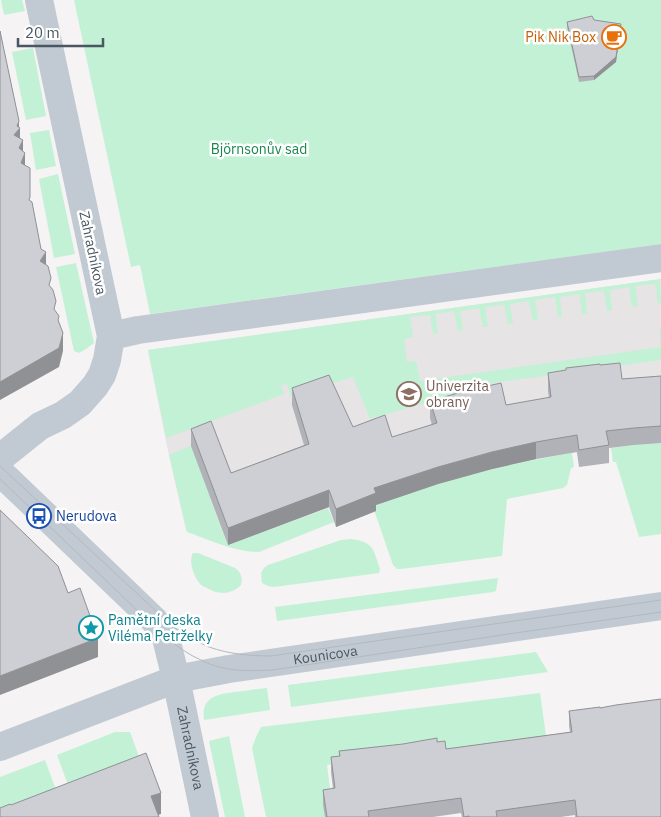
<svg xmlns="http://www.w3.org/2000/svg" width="661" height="817" font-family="'IBM Plex Sans',sans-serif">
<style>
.education{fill:#e6e4e5}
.green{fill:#c3f1d5}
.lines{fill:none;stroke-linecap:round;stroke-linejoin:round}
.minor{stroke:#c1cad2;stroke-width:28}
.tram{stroke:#b5b8bd;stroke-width:1}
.wall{fill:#b0b2b7}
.shaded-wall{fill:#909195}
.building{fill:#cdcfd5;stroke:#909195}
.labels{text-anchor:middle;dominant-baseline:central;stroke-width:5;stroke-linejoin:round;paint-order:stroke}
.food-label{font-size:14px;fill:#c56008;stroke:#fff;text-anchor:end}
.park-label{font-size:14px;fill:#17864f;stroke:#fff}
.street-label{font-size:14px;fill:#4a5661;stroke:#fff}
.education-label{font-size:14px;fill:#785e54;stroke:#fff;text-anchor:start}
.transit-label{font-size:14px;fill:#164399;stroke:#fff;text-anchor:start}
.culture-label{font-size:14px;fill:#0d838f;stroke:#fff;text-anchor:start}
</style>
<rect width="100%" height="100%" fill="#f5f3f3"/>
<path class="education" d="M661,279V443L634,445L611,448L578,457L576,452L536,459L373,507L367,493L228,545L217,518L186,530L167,446L148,350Z"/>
<path class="green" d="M1,0H22L25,11L4,15Z
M74,0H661V244L150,314L140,265L131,267Z
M33,48L46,116L26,120L12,52Z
M49,130L56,166L36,170L30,133Z
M58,174L75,254L54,258L39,179Z
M76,263L94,343L86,349L79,353L74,351L56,267Z
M661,279L660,283L661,303L658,304L655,284L635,286L638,306L632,307L629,287L610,290L612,310L607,311L604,291L585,293L587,313L582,314L579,294L560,297L562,317H558L555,297L535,300L538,320L533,321L529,301L510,304L513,323L508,324L504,305L485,307L488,327H483L479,308L460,311L463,330L458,331L454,311L435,314L438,333L433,334L430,315L410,317L413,337L404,339L407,362L416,361L420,381L661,347L659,329H661V360L498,382L370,419L353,377L291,396L286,383L281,386L284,394L166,438L148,350Z
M661,443V534L639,537L616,462H613L611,448L634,445Z
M191,446L212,498L210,499L228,545L328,508L334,522L259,552C234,552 210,540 187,532L169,455Z
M572,453L574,467L571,468L567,485L563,488L507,499L502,556L401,569H397L393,565L373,507C437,481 505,464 572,453Z
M351,539C374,542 373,549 380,569L379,573L274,587L268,586L262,583L261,573L264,568L268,565L341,540Z
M193,553H198L235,568C241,572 243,578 241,585C231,595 218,595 207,588C205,587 202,586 200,584C194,577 188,561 193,553Z
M498,578L496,591L493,592L277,621L275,607Z
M536,652L548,672L291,707L288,685Z
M267,688L270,710L204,720C201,697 216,695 234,692C245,691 256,689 267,688Z
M540,693L548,750L449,763L446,749L327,765L332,804L324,805L325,817H266L252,748L256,737L261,727Z
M115,732H130L142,765L71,793L57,755Z
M229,736L245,817H225L209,741Z
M45,760L59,798L0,817V777Z"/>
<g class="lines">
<g class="minor">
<path d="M111,336L138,330L661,258"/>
<path d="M0,458L40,426L63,415L80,403L95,386L102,375L107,360L111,336L39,0"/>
<path id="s1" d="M0,472L154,620L166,638L176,679L205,817"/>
<path id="s2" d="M0,747L176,679L229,669L661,606"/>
</g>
<path class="tram" d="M0,466L172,626C184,633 196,642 209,647C229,654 250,656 271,656L661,600
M0,479L166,638C178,647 189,655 203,661C225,672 249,671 273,670L502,635L661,612"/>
</g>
<path class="wall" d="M594,20L621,28L616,62L594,80L579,82L567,27V22Z
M600,365L622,379L661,376V443L634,445L609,448V463L579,467L577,452L536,459L492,469L438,484L376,505V511L336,527L329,507L228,545L191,446V429L231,473L304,445L292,405V388L353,427L392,437L432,425L430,418V401L506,405L549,398L548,391V373L566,370V368Z
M569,711L661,817H575V815L561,817H462L461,813L433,817H325L323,805V790L333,789L331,772V757L339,756V751L437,742L446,749L570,732L569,726Z"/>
<path class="shaded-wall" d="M621,24L616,62L594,80V76Z
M19,121V129L20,128V145L23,140V157L25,153V171L21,181L14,135L17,126Z
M46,252V271L40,261Z
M63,333V351L59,367L0,400V382Z
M536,442V459L492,469L438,484L376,505V511L336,527V509L374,488L438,467L492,452Z
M329,490V507L228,545V528Z
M98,638V657L0,695V676Z
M161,793V814L152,817L151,796Z"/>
<path class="building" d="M592,16L594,20L621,24L616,57L594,76L579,77L567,22Z
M0,31L19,121L17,126L20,128L14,135L23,140L19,148L25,153L21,163L30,168V197L29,200L32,202L41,249L46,252L40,261L48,266L51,278L49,285L53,290L56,301L54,309L59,316L58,320L63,333L59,348L0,382Z
M620,363L622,379L661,376V426L634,428L606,431L609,445L579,450L577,435L536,442L492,452L438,467L374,488L376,493L336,509L329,490L228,528L191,429L211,421L231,473L309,444L292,388L329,375L353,427L385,415L392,437L437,423L430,401L465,391L501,383L506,405L551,397L548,373L566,370V368L600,364V365Z
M0,510L58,566L68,593L80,588L98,638L0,676Z
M661,699V817H577L575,800L496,811L497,817H469V816L464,817L461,798L368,811L369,817H327L323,790L335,788L331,757L340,756L339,751L403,744L437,738V742L445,741L446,749L572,732L569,711L600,707V708L616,705Z
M146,753L161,793L151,796L159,817H0V808L10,804L11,805Z"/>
<defs>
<symbol id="cafe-ring" viewBox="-11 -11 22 22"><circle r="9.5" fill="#fff" stroke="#e8710a" stroke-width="1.5"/><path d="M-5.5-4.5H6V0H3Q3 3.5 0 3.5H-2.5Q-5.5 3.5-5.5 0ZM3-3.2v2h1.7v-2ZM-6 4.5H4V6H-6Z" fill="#e8710a"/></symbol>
<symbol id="university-ring" viewBox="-11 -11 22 22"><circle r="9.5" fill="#fff" stroke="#8d6e63" stroke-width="1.5"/><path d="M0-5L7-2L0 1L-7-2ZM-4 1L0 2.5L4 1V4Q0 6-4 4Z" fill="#8d6e63"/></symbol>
<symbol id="bus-ring" viewBox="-11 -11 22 22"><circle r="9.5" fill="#fff" stroke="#1a4fb4" stroke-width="1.5"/><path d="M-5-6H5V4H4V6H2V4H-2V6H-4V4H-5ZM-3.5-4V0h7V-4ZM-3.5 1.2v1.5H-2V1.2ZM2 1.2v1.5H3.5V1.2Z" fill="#1a4fb4"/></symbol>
<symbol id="sight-ring" viewBox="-11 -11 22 22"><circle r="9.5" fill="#fff" stroke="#0f9aa8" stroke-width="1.5"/><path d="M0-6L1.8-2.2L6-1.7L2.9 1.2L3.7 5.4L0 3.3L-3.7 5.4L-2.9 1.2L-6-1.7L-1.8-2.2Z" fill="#0f9aa8"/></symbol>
</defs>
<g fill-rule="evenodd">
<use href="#cafe-ring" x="600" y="23" width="28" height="28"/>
<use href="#university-ring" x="395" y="380" width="28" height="28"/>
<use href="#bus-ring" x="25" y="502" width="28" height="28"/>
<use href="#sight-ring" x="77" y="614" width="28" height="28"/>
</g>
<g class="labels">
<g class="food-label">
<text x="596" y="37">Pik Nik Box</text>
</g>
<g class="park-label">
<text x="259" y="149">Björnsonův sad</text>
</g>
<g class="street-label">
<text transform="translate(93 253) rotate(78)">Zahradníkova</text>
<text stroke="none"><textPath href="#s2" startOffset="340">Kounicova</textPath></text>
<text stroke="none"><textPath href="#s1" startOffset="348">Zahradníkova</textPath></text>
</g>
<g class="education-label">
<text x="426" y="386">Univerzita<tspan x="426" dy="16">obrany</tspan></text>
</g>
<g class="transit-label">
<text x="56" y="516">Nerudova</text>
</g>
<g class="culture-label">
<text x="108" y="620">Pamětní deska<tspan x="108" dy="16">Viléma Petrželky</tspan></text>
</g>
</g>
<path d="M18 38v8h85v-8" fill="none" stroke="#4a5661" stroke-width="2.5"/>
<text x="25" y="38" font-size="15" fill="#4a5661" stroke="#ffffff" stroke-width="4" paint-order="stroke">20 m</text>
</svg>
